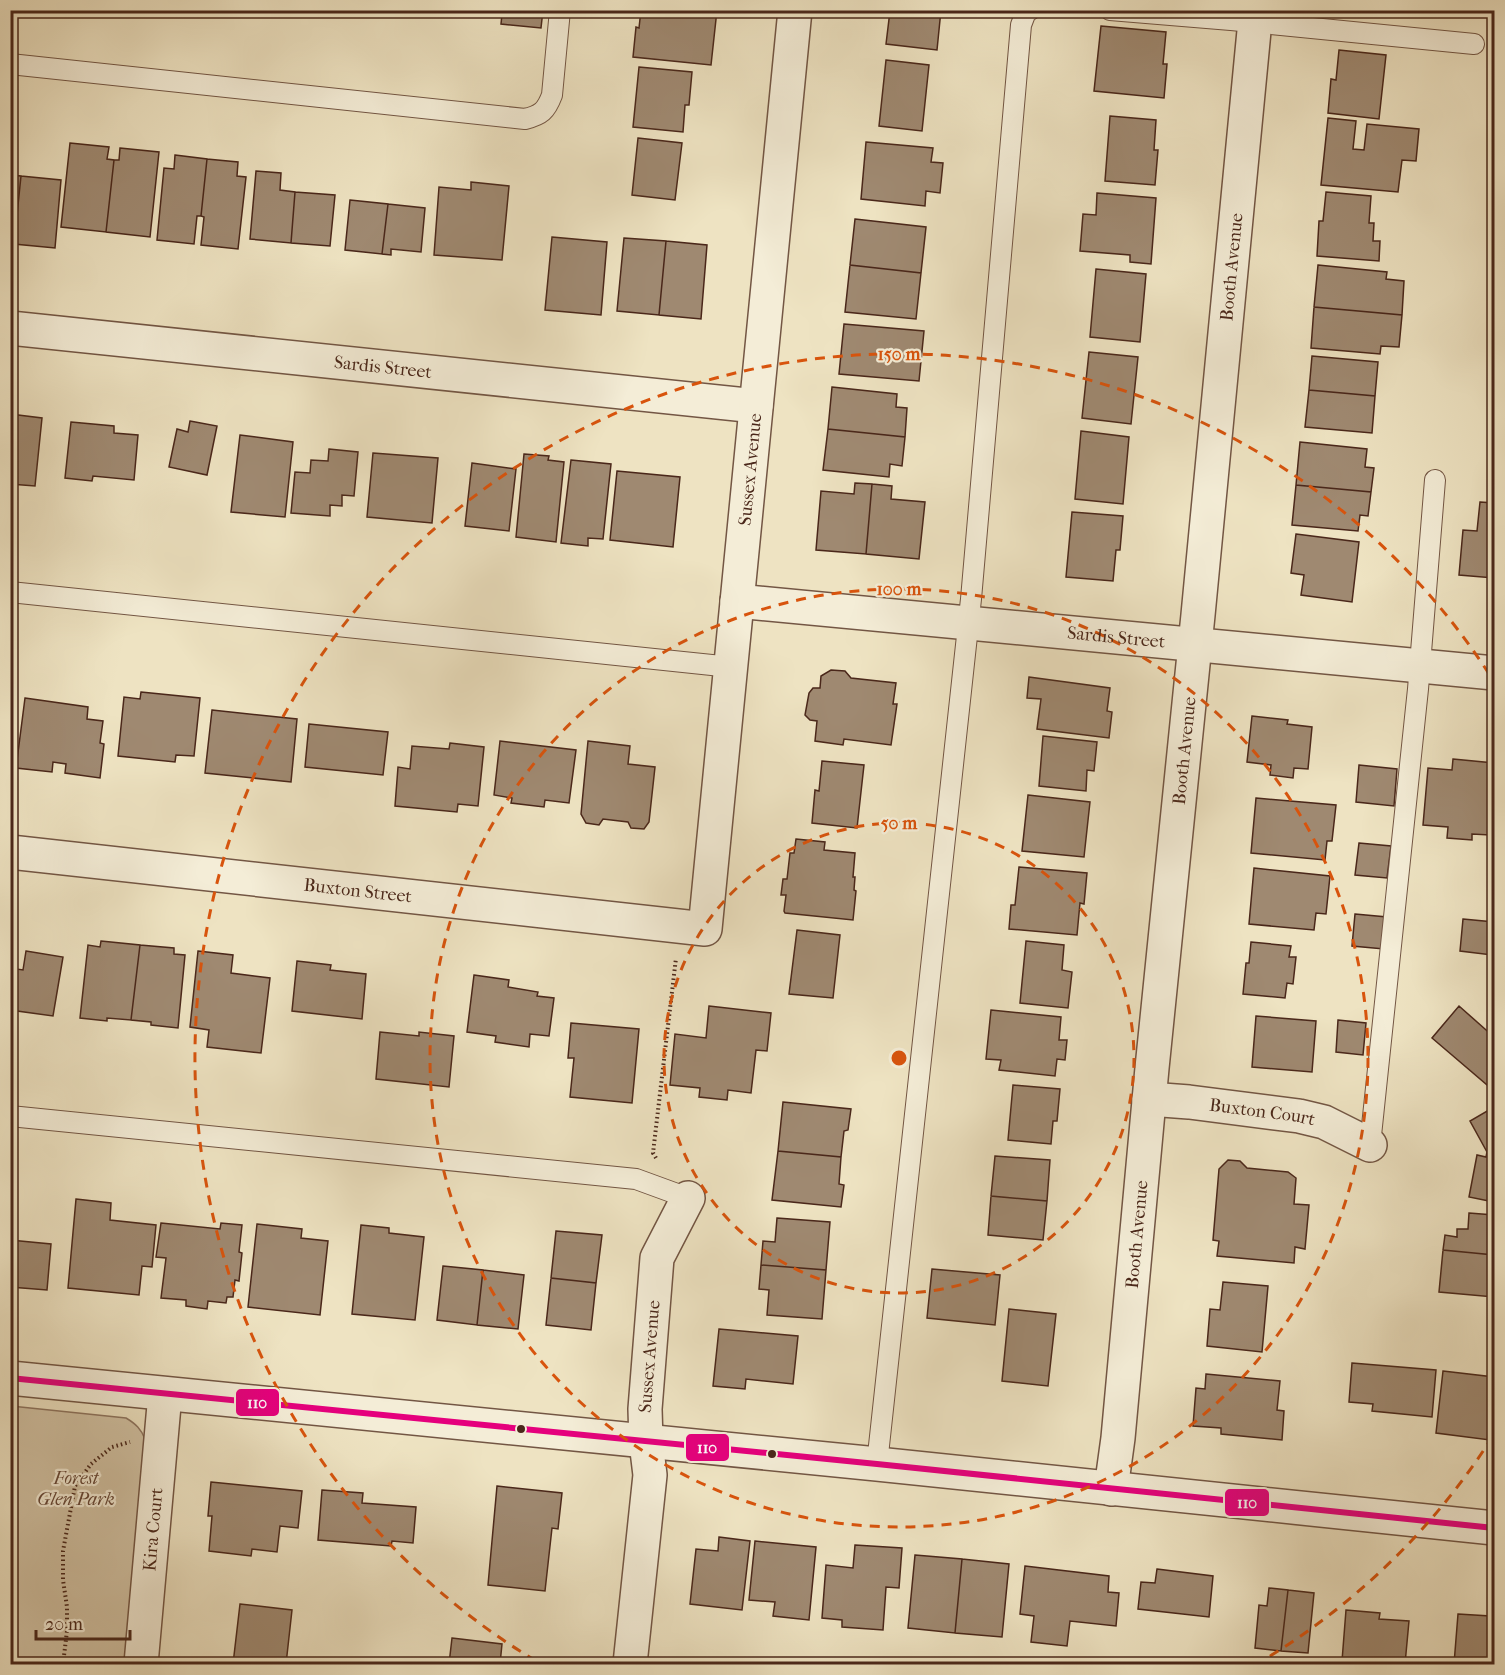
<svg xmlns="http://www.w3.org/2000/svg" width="1505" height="1675" font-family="'IM FELL French Canon',serif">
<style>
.green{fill:#d2c3a5;stroke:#8e7560;stroke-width:1.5}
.building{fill:#9f8971;stroke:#4a271a;stroke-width:1.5}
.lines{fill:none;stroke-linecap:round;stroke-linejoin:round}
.service-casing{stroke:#735644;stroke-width:22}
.minor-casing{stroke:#735644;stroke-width:36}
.tertiary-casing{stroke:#735644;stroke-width:36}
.path{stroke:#4a271a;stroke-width:4;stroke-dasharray:1.5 3;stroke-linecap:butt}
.service{stroke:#f4edd7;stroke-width:20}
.minor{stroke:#f4edd7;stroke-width:33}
.tertiary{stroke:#f4edd7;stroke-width:33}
.bus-1-casing{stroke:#f4edd7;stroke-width:10}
.bus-1{stroke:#e5007d;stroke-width:6}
.ring{fill:none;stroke:#d8540d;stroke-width:3;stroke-dasharray:10 8}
.bus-dot{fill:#4a271a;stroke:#f4edd7;stroke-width:2}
.labels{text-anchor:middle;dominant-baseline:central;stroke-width:4.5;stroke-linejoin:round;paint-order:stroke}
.street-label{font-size:18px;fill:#4a271a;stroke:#f4edd7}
.park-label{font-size:18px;font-style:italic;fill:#654636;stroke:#f4edd7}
.centre{fill:#d8540d;stroke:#f4edd7;stroke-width:3}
.ring-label{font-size:18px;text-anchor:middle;font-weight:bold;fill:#d8540d;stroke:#f4edd7;stroke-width:4.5;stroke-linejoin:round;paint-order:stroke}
.line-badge{stroke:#f4edd7;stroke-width:2}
.badge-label{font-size:16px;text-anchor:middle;font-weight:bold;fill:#fff}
</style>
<rect width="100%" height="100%" fill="#eee3c2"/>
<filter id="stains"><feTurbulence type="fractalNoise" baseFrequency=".00333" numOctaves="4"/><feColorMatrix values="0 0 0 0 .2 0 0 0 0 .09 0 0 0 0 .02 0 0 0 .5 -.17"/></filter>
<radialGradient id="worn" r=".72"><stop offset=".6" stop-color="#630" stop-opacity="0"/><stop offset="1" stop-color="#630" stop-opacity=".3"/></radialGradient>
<path class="green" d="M11,1406L126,1418C136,1424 141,1429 145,1439L127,1664H11Z"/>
<path class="building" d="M484,10H543L541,28L501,24L502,14L484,12Z
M641,10H717L711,65L633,57L636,27L639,28Z
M895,10H941L937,50L886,44L890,11Z
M1101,26L1166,32L1163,64H1167L1164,98L1094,91Z
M1339,50L1386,55L1379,119L1328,113L1331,79L1336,80Z
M886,60L929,65L922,131L879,126Z
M639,67L692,72L689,105H685L683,132L633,127Z
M1110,116L1156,120L1154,150H1158L1155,185L1105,181Z
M1328,118L1356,121L1353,149L1364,150L1367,124L1419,129L1416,161L1402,160L1398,192L1321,185Z
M638,138L682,143L675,200L632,195Z
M866,142L933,148L931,162L943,163L940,193L926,191L925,206L861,199Z
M70,143L109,147L107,159L114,160L106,232L61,227Z
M120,148L159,152L150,237L106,232L114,160H119Z
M175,155L207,159L201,216H197L194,244L157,240L164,168L174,169Z
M207,159L238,162L237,176L246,177L238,249L201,245L204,217L201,216Z
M256,171L281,173L280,190L295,192L291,243L250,239Z
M10,175L21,176L14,244H10Z
M21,176L61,180L55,248L14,244Z
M471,182L509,186L502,260L434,255L439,187L471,190Z
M295,192L335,195L330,246L291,243Z
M1326,192L1371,196L1369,223H1374L1373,241H1380L1379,261L1317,256L1319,221H1323Z
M1097,193L1156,198L1151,264L1130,262V255L1080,251L1083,214L1096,215Z
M350,200L388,204L382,254L345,250Z
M388,204L425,208L421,252L391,249V255L382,254Z
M855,219L926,227L921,273L850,265Z
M552,237L607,242L601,315L545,310Z
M624,238L666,241L659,315L617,311Z
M666,241L707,245L701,319L659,315Z
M850,265L921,273L916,319L845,312Z
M1318,265L1387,272L1386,279L1404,281L1402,315L1314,307Z
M1096,269L1146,274L1140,342L1090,337Z
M1314,307L1402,315L1399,347L1381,346L1380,354L1311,348Z
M844,324L924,331L919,381L839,374Z
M1089,352L1138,357L1131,424L1082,418Z
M1312,356L1378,362L1375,396L1309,390Z
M832,387L897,394L896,407L907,408L905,437L828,429Z
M1309,390L1375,396L1372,433L1305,427Z
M10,414L42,418L35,486L10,484Z
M190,421L217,426L207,475L169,467L177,429L188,432Z
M71,422L114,426V433L138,435L134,480L93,476L92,481L65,478Z
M828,429L905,437L902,466L890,464L889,477L823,470Z
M1081,431L1129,437L1123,504L1075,499Z
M240,435L293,442L285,517L231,512Z
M1300,442L1367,449L1365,467L1374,468L1371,492L1296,485Z
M329,449L358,452L354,496L342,495V506L330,505V516L291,513L295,472L310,473L311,460L328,461Z
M373,453L438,458L432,523L367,517Z
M524,454L549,456L548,460L564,462L556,542L516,537Z
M571,460L611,464L603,539L588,538V546L561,543Z
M472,463L516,469L509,531L465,526Z
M617,471L680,477L673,547L610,540Z
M855,483L872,484L866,554L816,550L821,491L854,494Z
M872,484L892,486L891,499L925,502L919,559L866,554Z
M1296,485L1371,492L1368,516L1360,515L1358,531L1292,525Z
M1480,502L1494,503V578L1459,575L1463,530L1477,531Z
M1072,512L1123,516L1120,550H1116L1113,581L1066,577Z
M1296,534L1359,542L1352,602L1301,595L1304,575L1291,573Z
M831,670L845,671L851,678L896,683L893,704H897L891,745L844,739L843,745L815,741L817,721L810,720L805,715L809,693L813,688H820L821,676Z
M1029,677L1110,688L1107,711L1112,712L1109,738L1037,729L1041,699L1027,698Z
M141,692L200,698L194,756L176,755L175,762L118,756L124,697L140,699Z
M25,698L88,707L87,719L103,721L100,743L104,744L100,778L65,773L66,764L53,762L52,772L16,768Z
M212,710L297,719L291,782L205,773Z
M1252,716L1288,720L1287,724L1312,727L1308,769L1294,768L1293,778L1270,775L1271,765L1247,762Z
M309,724L388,732L383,775L305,767Z
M1043,736L1097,742L1094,771L1087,770L1086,791L1039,786Z
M500,741L576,750L569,803L545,800L544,807L511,803L512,798L494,795Z
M588,741L630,746L628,764L655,767L649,822L644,829L631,828L628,822L603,819L599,825L586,823L581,814Z
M450,743L484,747L478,806L458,804L457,812L395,806L398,767L410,769L412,746L449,749Z
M1453,759L1494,763V824H1491L1490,835L1472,834V840L1447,838L1448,827L1423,825L1428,768L1452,770Z
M822,761L864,765L857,828L812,823L815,790L819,791Z
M1359,765L1397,769L1394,806L1356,802Z
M1028,795L1090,802L1084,857L1022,851Z
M1256,798L1336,805L1332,841H1327L1325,860L1251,853Z
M796,839L825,842L824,850L855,853L853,877H855L854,890L856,891L853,920L785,913L784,911L786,895H781L783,879H787L790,853H794Z
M1359,843L1391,846L1387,878L1355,875Z
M1019,867L1087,873L1084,904L1080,903L1077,935L1009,929L1011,905H1015Z
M1254,868L1330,876L1326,914L1316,913L1314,930L1249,924Z
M1355,914L1387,917L1384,949L1352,946Z
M1463,919L1494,922L1492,955L1460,951Z
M797,930L840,935L833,998L789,994Z
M101,941L140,945L131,1020L107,1018V1021L80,1018L88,945L100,947Z
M1026,941L1064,945L1062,970L1072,972L1068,1008L1020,1003Z
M1251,942L1291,946L1289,957H1296L1293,984L1287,983L1285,998L1243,994L1246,963H1249Z
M140,945L174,948V954L185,955L178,1028L151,1025V1022L131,1020Z
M26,951L63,957L53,1016L10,1010L12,995H10V968L23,970Z
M198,951L233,955L231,973L270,978L261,1053L207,1047L209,1030L190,1027Z
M297,961L331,965L330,970L366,974L362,1019L292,1011Z
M474,975L509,980L508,987L538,992L537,996L554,998L549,1036L530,1034L529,1047L495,1042L496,1036L467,1032Z
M709,1006L771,1013L767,1051L756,1050L751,1093L728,1090L727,1100L699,1097L700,1088L670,1085L675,1034L706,1038Z
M1459,1006L1494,1037V1088L1493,1090L1432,1038Z
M991,1010L1061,1017L1059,1040H1067L1065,1060L1057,1059L1055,1076L999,1070L1001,1060L986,1059Z
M1256,1016L1316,1021L1312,1072L1252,1067Z
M1338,1020L1366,1023L1363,1055L1336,1052Z
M571,1023L639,1029L632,1103L570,1097L574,1058H568Z
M380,1032L419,1036V1032L454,1036L449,1087L376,1079Z
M1013,1085L1060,1089L1057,1121H1053L1051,1144L1008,1140Z
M783,1102L851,1109L848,1130L844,1131L841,1157L778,1151Z
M1494,1107V1202L1469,1197L1477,1155L1486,1157L1487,1152L1470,1121Z
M778,1151L841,1157L839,1184L844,1185L841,1207L772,1200Z
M995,1156L1050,1160L1047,1201L991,1196Z
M1228,1160L1240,1161L1247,1168L1288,1172L1296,1178L1294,1204L1309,1205L1305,1249L1295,1247L1294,1263L1217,1256L1219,1241L1213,1240L1219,1169Z
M991,1196L1047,1201L1043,1240L988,1235Z
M76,1199L111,1203L110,1220L156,1225L152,1267L142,1266L139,1295L68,1288Z
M1469,1213L1494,1215V1255L1443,1250L1445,1235L1457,1237V1229H1468Z
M777,1218L830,1222L826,1270L761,1265L763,1241L775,1242Z
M161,1223L220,1229L221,1223L242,1225L239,1252L242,1253L239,1281L235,1280L233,1297H227L226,1303L208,1301L207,1309L186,1306V1300L161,1298L166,1258L156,1257Z
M257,1224L302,1229L301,1238L328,1241L320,1315L248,1307Z
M361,1225L389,1228V1233L424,1237L415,1320L352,1314Z
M556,1231L602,1235L596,1283L551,1278Z
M10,1240L51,1244L47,1290L10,1287Z
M1443,1250L1494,1255V1297L1439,1292Z
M761,1265L826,1270L822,1319L767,1315L769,1290L759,1289Z
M443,1266L483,1270L477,1325L437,1320Z
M932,1269L1000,1275L995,1325L927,1318Z
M483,1270L524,1275L518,1329L477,1325Z
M551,1278L596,1283L591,1330L546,1325Z
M1223,1282L1268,1286L1262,1352L1207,1346L1210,1309L1220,1310Z
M1009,1309L1056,1314L1048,1386L1002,1381Z
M719,1329L798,1336L793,1384L746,1379L745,1389L713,1386Z
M1352,1363L1436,1370L1432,1417L1372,1411L1373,1404L1349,1402Z
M1443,1371L1494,1377V1403L1490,1440L1436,1433Z
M1206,1374L1280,1381L1277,1410L1284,1411L1282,1440L1221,1434V1428L1193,1426L1196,1388L1205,1389Z
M211,1482L302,1491L298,1528L280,1526L277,1552L252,1549L251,1556L209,1551L212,1516H208Z
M497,1486L562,1493L558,1529L552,1528L545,1591L488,1585Z
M322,1490L363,1493L362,1503L416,1507L413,1543L392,1541L391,1546L318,1540Z
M719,1537L750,1541L742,1610L690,1604L696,1549L718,1551Z
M755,1541L816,1547L809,1620L773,1616L775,1602L749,1600Z
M855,1545L902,1548L899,1588L886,1587L883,1630L842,1627V1620L822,1618L826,1565L853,1568Z
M915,1555L962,1559L955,1633L908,1628Z
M962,1559L1009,1564L1002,1637L955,1633Z
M1025,1566L1109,1576L1108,1592L1119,1593L1116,1626L1070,1621L1067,1646L1031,1642L1034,1616L1020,1614Z
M1157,1569L1213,1576L1209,1617L1138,1609L1141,1582L1155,1583Z
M1269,1588L1288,1590L1281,1651L1255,1648L1259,1605L1267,1606Z
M1288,1590L1314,1593L1308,1653L1281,1651Z
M240,1604L292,1610L286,1664H233Z
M1346,1610L1380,1613L1379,1619L1409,1621L1405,1664H1382L1342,1661Z
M1458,1614L1490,1616L1489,1624H1494V1664H1454Z
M452,1638L502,1644L500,1664H449Z"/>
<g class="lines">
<defs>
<path id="service" d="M1110,10L1231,20L1474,44
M10,64L525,119C541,115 546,111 552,95L560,10
M10,592L731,667
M10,1116L636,1179L688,1198
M1370,1145L1418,689L1435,480
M877,1464L971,599L1021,25L1026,12L1030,10"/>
<g id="minor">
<path id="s1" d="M10,328L756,406"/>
<path id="s2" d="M737,601L1494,673"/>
<path id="s3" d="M10,852L705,929L795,10"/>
<path id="s4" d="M1149,1099L1189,1102L1299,1116L1324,1122L1370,1145"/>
<path id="s5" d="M1111,1489L1118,1438L1152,1068L1198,615L1256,10"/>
<path id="s6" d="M141,1664L165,1394"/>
<path id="s7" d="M630,1664L650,1475L646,1442L645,1409L657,1258L688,1198"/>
</g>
<path id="tertiary" d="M10,1378L877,1464L1494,1528"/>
</defs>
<use href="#service" class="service-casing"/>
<use href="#minor" class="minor-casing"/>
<use href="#tertiary" class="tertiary-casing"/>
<path class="path" d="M656,1158L653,1153L676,958
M63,1664L67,1631V1607L63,1580V1551L75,1486L91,1464L112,1447L130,1442"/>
<use href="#service" class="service"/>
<use href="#minor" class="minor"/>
<use href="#tertiary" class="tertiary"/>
<defs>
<path id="bus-1" d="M10,1378L877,1464L1494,1528"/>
</defs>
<use href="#bus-1" class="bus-1-casing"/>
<use href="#bus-1" class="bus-1"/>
</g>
<g class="ring">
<circle cx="899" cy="1058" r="235"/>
<circle cx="899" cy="1058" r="469"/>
<path d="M1493 1436A704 704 0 0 1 1262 1661M536 1661A704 704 0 1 1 1493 680"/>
</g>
<g class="bus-dot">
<circle cx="521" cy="1429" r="5"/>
<circle cx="772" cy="1454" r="5"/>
</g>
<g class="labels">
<g class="street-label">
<text stroke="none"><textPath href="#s5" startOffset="1228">Booth Avenue</textPath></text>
<text stroke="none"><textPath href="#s1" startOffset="375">Sardis Street</textPath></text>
<text stroke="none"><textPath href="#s3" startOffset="1161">Sussex Avenue</textPath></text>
<text stroke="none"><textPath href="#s2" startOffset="381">Sardis Street</textPath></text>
<text stroke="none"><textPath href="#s5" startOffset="742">Booth Avenue</textPath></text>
<text stroke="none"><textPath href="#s3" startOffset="350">Buxton Street</textPath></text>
<text stroke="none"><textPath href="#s4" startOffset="114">Buxton Court</textPath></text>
<text stroke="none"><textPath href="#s5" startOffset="256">Booth Avenue</textPath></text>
<text stroke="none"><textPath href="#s7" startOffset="309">Sussex Avenue</textPath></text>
<text stroke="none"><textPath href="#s6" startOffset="135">Kira Court</textPath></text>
</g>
<g class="park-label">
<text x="76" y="1478">Forest<tspan x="76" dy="21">Glen Park</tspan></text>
</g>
</g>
<circle cx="899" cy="1058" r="9" class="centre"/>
<g class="ring-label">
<text x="899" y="360">150 m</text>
<text x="899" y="595">100 m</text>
<text x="899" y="829">50 m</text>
</g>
<g class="line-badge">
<rect x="235" y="1388" width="45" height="29" rx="6" fill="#e5007d"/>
<rect x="685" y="1433" width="45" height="29" rx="6" fill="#e5007d"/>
<rect x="1224" y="1488" width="46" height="29" rx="6" fill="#e5007d"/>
</g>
<g class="badge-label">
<text x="257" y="1408">110</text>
<text x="707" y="1453">110</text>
<text x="1247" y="1508">110</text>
</g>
<rect width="1505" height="1675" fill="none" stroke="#eee3c2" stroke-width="36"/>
<rect x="12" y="12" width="1481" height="1651" fill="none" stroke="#4a271a" stroke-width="3"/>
<rect x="18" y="18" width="1469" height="1639" fill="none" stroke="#4a271a" stroke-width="1.5"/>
<path d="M36 1630v9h94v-9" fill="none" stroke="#4a271a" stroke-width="3"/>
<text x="45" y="1630" font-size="18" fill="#4a271a" stroke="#f4edd7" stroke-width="4.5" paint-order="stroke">20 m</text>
<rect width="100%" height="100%" filter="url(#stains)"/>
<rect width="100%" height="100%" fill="url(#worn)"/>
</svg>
